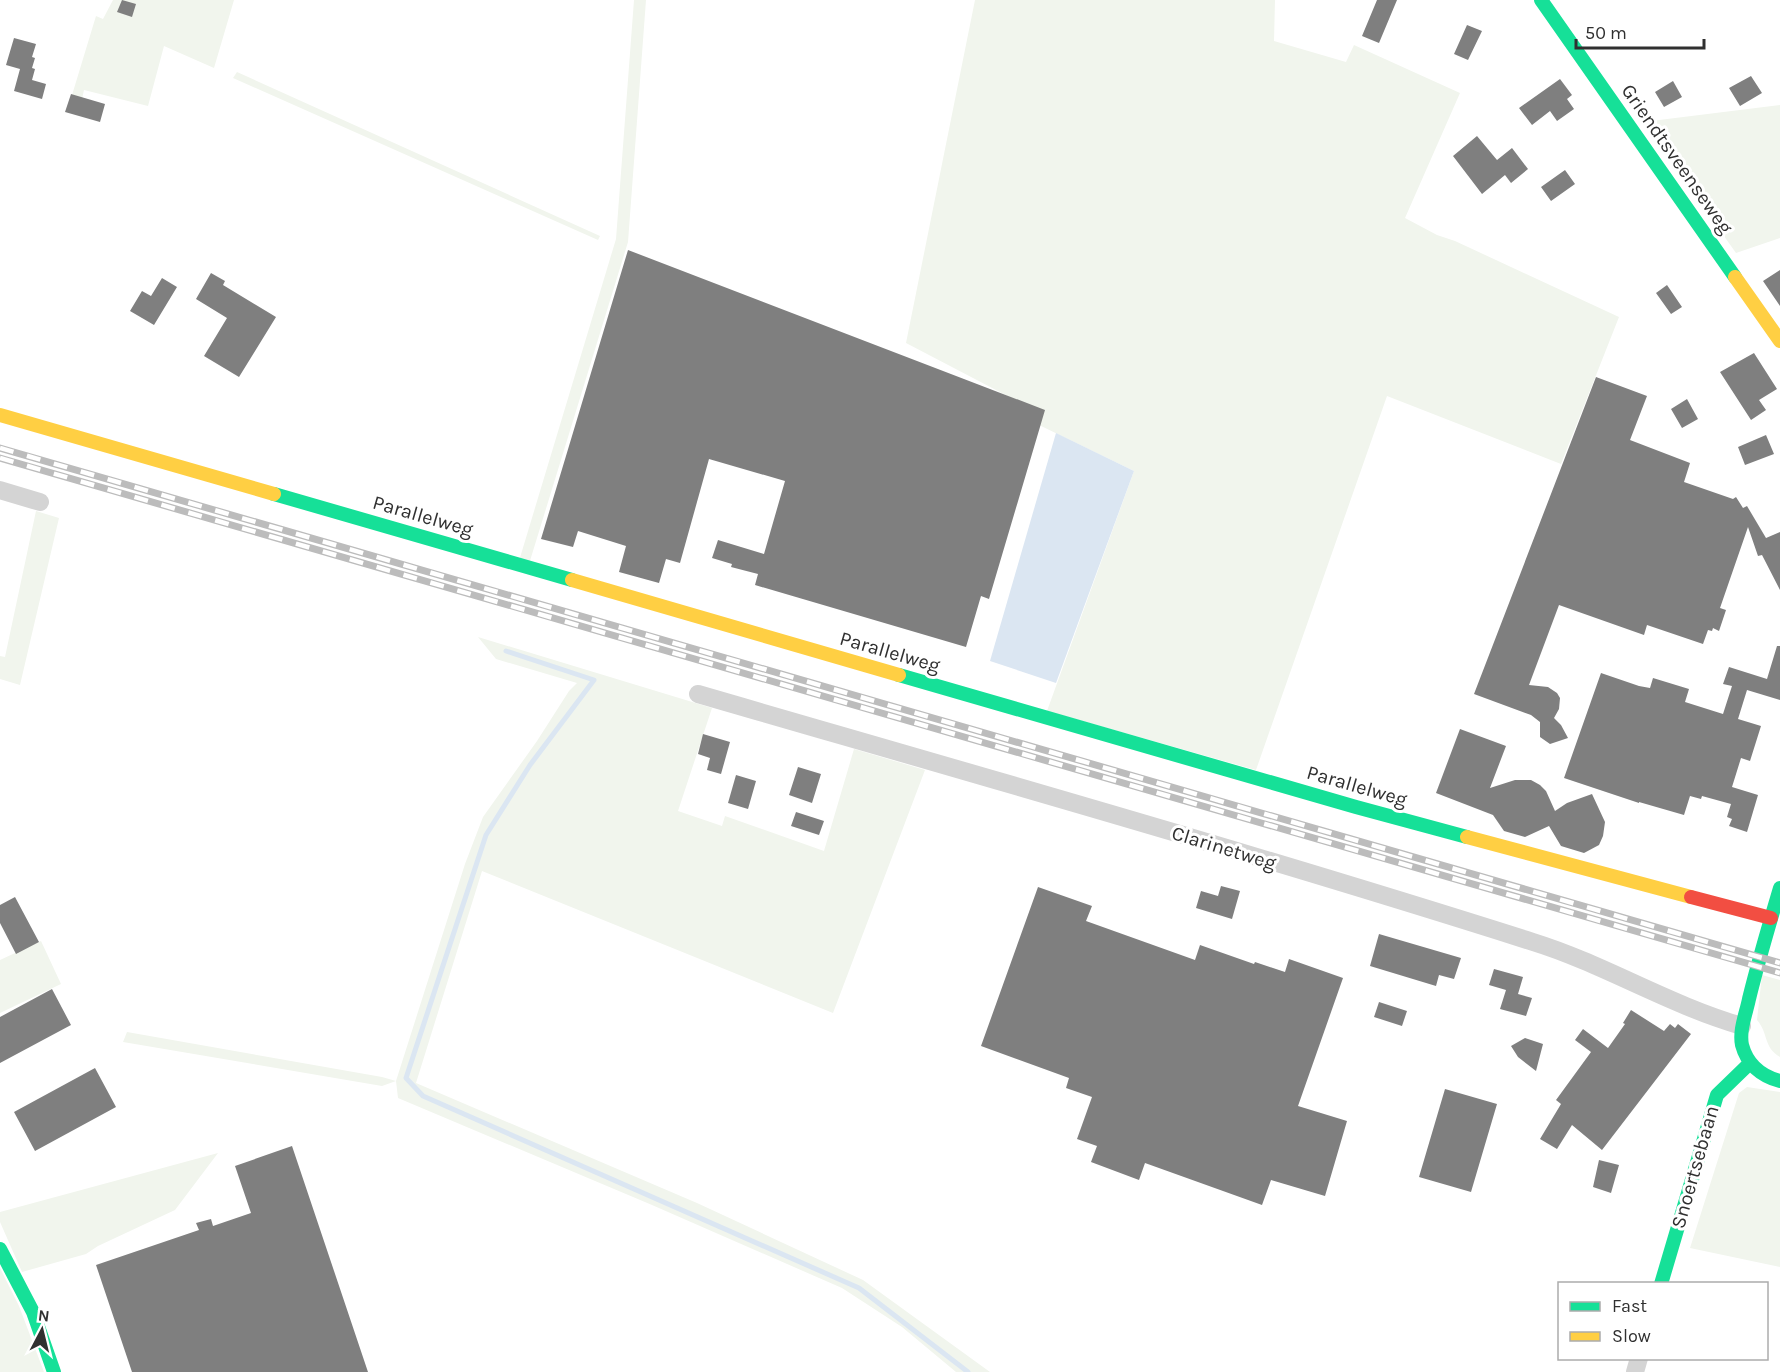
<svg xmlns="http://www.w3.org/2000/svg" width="1780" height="1372" font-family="Karla,sans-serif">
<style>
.green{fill:#f1f5ed}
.water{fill:#dbe6f2}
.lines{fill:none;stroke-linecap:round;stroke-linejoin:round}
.stream{stroke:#dbe6f2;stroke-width:5}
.building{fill:#7f7f7f}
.street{stroke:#d4d4d4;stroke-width:18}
.fast{stroke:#16e098;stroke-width:14}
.slow{stroke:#ffcf43;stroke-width:14}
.jam{stroke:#f24e42;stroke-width:14}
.rail-casing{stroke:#bcbcbc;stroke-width:7}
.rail{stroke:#fff;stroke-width:4.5;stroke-dasharray:14;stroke-linecap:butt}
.labels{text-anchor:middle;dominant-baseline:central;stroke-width:6;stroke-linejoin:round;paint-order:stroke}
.street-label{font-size:20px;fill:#303030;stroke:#fff}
</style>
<rect width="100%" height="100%" fill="#fff"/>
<path class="green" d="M113,0H234L214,68L164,46L148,106L84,90L80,108L69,105L96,16L103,19Z
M634,0H646L628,242L529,564L519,561L616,239Z
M975,0H1275L1274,41L1346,62L1354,45L1460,93L1405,218L1437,235L1455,241L1619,317L1561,464L1387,396L1256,770L1047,711L1134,471L1039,425L1042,414L906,343Z
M237,72L600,236L598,240L233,78Z
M1780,105V238L1736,253L1643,122Z
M36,511L59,518L20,685L0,679V656L5,657Z
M478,637L712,708L678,811L722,826L725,816L824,851L854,749L925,770L833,1013L482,871L416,1083L697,1203L863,1280L990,1372H956L902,1327L842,1288L652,1205L398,1098L396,1081L382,1086L123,1042L127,1032L382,1077L396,1081L465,864L483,817L537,741L569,691L577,683L496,659Z
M41,941L61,984L0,1013V960Z
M1762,975L1780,980V1057C1763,1047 1769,1034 1757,1020Z
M1747,1087L1780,1092V1267L1690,1248L1739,1093Z
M218,1153L175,1210L98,1246L86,1254L22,1272L0,1222V1212Z
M0,1268L19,1306L44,1372H0Z"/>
<path class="water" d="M1056,433L1134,471L1056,683L990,661Z"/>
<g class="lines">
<path class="stream" d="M506,651L594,680L530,765L486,835L406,1078L423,1096L859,1288L968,1372"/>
</g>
<path class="building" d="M122,0L136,4L132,17L117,12Z
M1377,0H1397L1379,43L1362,36Z
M1467,25L1482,31L1468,60L1454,54Z
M14,38L36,44L32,57L35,58L32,68L35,69L32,80L46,84L42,99L14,91L20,69L6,65Z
M1751,76L1762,93L1740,106L1729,88Z
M1560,79L1572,95L1567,99L1574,109L1557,121L1550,111L1532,125L1519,108Z
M1673,81L1682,97L1664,107L1655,92Z
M71,94L105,104L100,122L65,112Z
M1477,136L1497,160L1512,148L1528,169L1511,183L1505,175L1482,194L1453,156Z
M1565,170L1575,184L1551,201L1541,187Z
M628,250L1045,410L989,599L981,596L966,647L755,585L758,574L731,567L732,564L712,558L718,540L764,554L785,481L709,459L680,563L666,559L659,583L619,572L626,546L578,531L573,547L541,539Z
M1780,270V306L1763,281Z
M211,273L225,281L223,285L276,317L239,377L204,356L227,318L196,299Z
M162,278L177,287L154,325L130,311L142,291L151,296Z
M1667,285L1682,307L1671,314L1656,293Z
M1754,353L1777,389L1759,400L1766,410L1751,420L1720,372Z
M1596,377L1647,396L1630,440L1690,463L1684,482L1733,499L1736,497L1743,508L1747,506L1766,538L1780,532V590L1762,555L1758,556L1748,527L1720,608L1726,610L1719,631L1713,628L1712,631L1708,630L1703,644L1647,625L1644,635L1559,605L1529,685L1548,687L1557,693L1560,698L1559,709L1554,718L1561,725L1568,738L1550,744L1540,737V722L1531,715L1474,694Z
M1687,399L1698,419L1682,428L1671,409Z
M1766,435L1774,454L1745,465L1738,447Z
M1777,646H1780V700L1747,690L1738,719L1761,726L1750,761L1741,758L1732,787L1758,795L1747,832L1729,826L1732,819L1727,817L1731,804L1702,796L1701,799L1690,796L1684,815L1639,802V803L1564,778L1601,673L1639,686L1650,688L1653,678L1689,689L1685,702L1723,714L1732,686L1723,684L1729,667L1767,679Z
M1460,729L1506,746L1490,788L1515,780H1531L1540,785L1546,791L1555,811L1567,803L1592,794L1605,822L1603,836L1599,845L1584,853L1561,846L1549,826L1525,837L1504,831L1493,815L1436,793Z
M703,734L730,742L721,774L707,770L710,758L698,754Z
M798,767L821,774L812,803L789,795Z
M736,775L756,781L748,809L728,803Z
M796,812L824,821L819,835L791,826Z
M1221,886L1240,891L1232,919L1196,908L1201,891L1218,896Z
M1038,887L1092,906L1086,921L1195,960L1200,945L1254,964L1255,962L1285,972L1289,959L1343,978L1298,1106L1347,1121L1325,1196L1271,1180L1262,1205L1145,1163L1139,1180L1091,1162L1097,1146L1077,1139L1092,1097L1066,1088L1069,1078L981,1046Z
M15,897L39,942L16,954L0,923V905Z
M1379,934L1461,958L1454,979L1439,975L1436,986L1370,966Z
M1494,969L1523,977L1518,994L1532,998L1526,1016L1500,1009L1506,990L1489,985Z
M52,989L71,1025L0,1063V1017Z
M1379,1002L1407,1011L1402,1026L1374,1017Z
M1631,1010L1664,1031L1670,1024L1675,1028L1678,1024L1691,1034L1602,1150L1572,1125L1557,1149L1540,1139L1561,1104L1556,1100L1591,1052L1575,1040L1583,1029L1608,1048L1625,1024L1623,1023Z
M1525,1038L1543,1044L1536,1071L1518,1057L1511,1046Z
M95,1068L116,1107L35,1151L14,1112Z
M1445,1089L1497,1104L1471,1192L1419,1177Z
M292,1146L368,1372H132L96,1265L199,1230L196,1223L211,1219L213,1226L251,1213L235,1166Z
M1599,1160L1619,1165L1611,1193L1593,1187Z"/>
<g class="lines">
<path class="street" d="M0,490L40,502
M698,694C977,775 1256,854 1533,942C1604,964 1669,1005 1742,1026
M1635,1372L1639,1358"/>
<path class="fast" d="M1541,0L1735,277
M274,494L572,580
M899,675L1356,807L1467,837
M1780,888C1769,925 1758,962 1749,999C1746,1014 1739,1030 1742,1045C1747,1064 1761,1076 1780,1081
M0,1249L33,1312L54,1372
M1661,1284L1717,1095L1750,1063"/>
<path class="slow" d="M1735,277L1780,341
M0,415L274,494
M572,580L899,675
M1467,837L1691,897"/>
<path class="jam" d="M1691,897L1771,918"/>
<defs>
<path id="rail" d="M0,448L1780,963
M0,458L1780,973"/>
</defs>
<use href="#rail" class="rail-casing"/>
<use href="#rail" class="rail"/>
</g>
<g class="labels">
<g class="street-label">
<text transform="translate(1677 159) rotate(55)">Griendtsveenseweg</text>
<text transform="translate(423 516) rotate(16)">Parallelweg</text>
<text transform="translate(890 652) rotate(16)">Parallelweg</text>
<text transform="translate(1357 786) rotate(16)">Parallelweg</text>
<text transform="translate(1224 848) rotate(17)">Clarinetweg</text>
<text transform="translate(1695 1167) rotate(-74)">Snoertsebaan</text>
</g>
</g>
<rect x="1558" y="1282" width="210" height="78" fill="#ffffff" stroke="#acacac" stroke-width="1.5"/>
<rect x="1570" y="1302" width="30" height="9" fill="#16e098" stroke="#acacac" stroke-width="1.5"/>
<text x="1612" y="1312" font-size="18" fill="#303030">Fast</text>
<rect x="1570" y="1332" width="30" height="9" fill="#ffcf43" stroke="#acacac" stroke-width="1.5"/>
<text x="1612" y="1342" font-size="18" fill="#303030">Slow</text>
<g transform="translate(42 1330) rotate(7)" stroke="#ffffff" stroke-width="4.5" paint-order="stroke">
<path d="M0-4.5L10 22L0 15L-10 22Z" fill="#303030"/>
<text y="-9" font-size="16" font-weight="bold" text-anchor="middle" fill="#303030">N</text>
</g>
<path d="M1576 39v9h128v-9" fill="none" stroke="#303030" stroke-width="3"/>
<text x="1585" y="39" font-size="18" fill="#303030" stroke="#ffffff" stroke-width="4.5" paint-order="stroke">50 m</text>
</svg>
